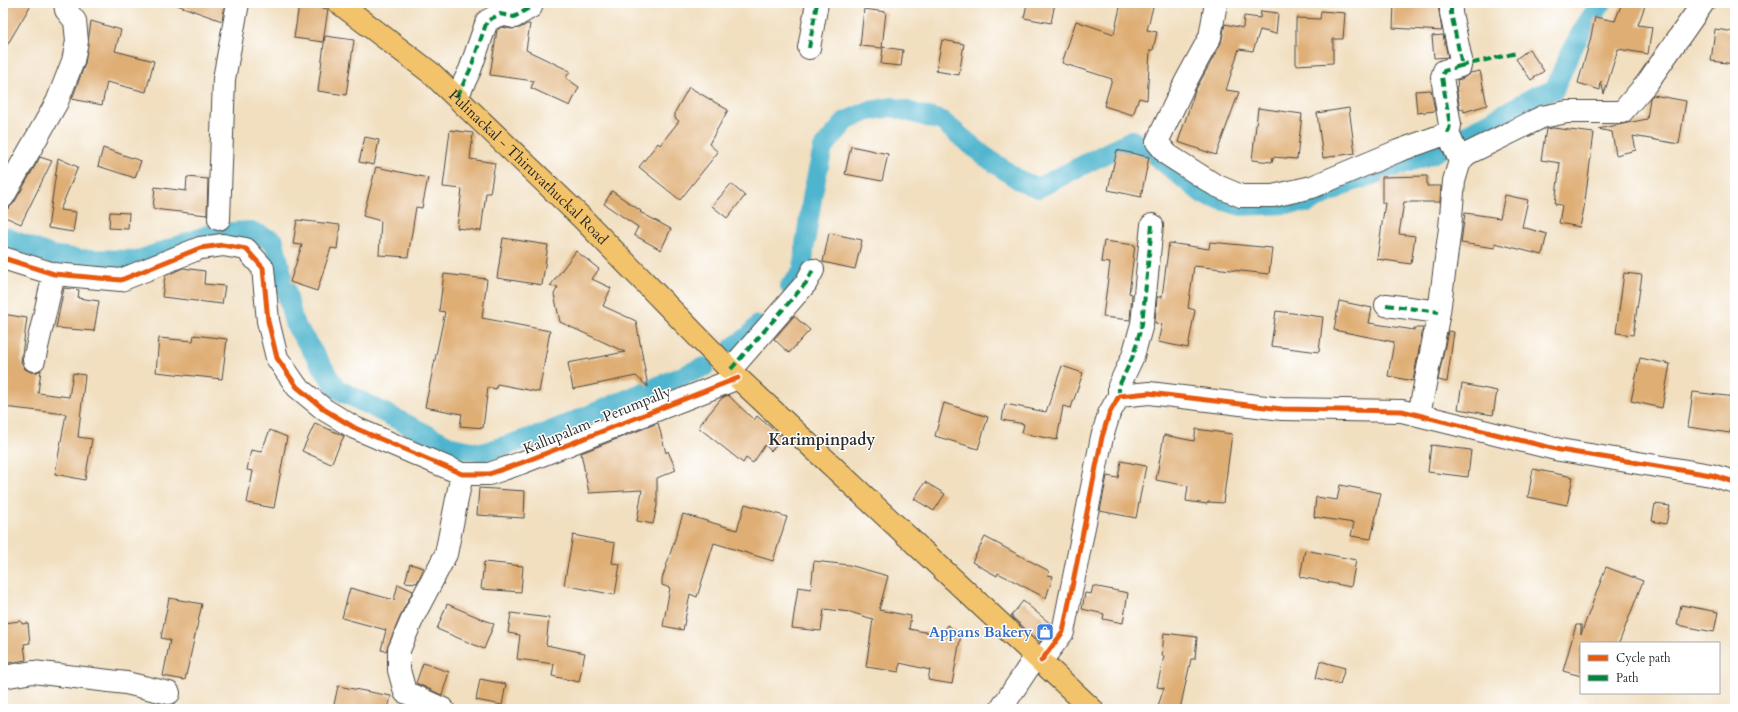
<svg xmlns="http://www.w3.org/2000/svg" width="1738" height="712" font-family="Cardo,serif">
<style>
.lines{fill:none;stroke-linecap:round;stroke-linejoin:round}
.canal{stroke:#50b5ce;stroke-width:20}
.building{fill:#dfae75}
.minor-casing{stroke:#494641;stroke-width:24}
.major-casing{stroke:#494641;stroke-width:24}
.minor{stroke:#fff;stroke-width:22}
.major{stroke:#f2c36a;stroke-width:22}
.quiet{stroke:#00873e;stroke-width:4;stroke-dasharray:8 4;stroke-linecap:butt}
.cycleway-casing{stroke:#fff;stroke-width:8}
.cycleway{stroke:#e8590c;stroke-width:5}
.labels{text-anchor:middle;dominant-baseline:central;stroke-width:3;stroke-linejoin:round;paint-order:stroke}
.street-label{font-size:15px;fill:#2b2b2b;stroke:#fff}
.shop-label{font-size:15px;font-weight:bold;fill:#366cbe;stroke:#fff;text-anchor:end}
.neighbourhood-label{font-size:16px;font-weight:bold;fill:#2b2b2b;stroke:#fff}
</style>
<rect width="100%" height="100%" fill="#fff"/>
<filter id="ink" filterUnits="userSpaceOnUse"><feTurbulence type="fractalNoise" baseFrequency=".025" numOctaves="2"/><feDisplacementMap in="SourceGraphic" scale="8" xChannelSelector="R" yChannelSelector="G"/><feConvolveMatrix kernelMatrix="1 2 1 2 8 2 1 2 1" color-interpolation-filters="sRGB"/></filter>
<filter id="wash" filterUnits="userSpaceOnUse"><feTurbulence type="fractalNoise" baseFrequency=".012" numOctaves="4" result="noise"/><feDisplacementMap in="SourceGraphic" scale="16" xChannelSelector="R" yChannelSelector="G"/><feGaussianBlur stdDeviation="0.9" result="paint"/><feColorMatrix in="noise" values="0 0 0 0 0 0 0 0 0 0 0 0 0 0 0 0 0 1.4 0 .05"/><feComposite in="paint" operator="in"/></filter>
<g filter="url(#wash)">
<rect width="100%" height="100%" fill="#f1dfc0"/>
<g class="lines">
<path class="canal" d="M3,236L51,255L79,259L139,260L214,233L251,231L274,241L294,323L337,389L452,447L482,453L548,432L704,367
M790,286L803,270L804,251L813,192L823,148L846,121L868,111L892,107L942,121L983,155L1019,180L1038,188L1132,140L1148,150L1204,195L1241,206L1308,203L1346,184L1432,154L1537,95L1554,90C1567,60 1580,28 1602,3
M733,347L749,336L758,325"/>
</g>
<g id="blocks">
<path class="building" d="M3,3H32L3,52Z
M177,3H225L222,21L177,5Z
M1027,3H1055L1051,23L1024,18Z
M1121,3H1154L1147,30L1157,32L1153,50H1150L1147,100L1139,98L1133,115L1104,106L1112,79L1062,63L1076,21L1114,34Z
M1394,3L1438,5L1442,31L1393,28Z
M1622,3H1646L1638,25L1652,27L1648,54L1618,49L1604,94L1601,81L1600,90L1578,83L1590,41L1595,17L1615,21Z
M299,5L328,9L323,42L294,38Z
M864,9L886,12L882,48L860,46Z
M1261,11L1278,13L1276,34L1260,30L1253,51L1239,49L1226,90L1239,92L1216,155L1178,142L1195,91L1221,43L1225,24L1243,28L1244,16L1260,18Z
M1321,11L1345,13L1343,39H1333V63L1296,65V18L1320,19Z
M91,21L121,30L115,51L154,61L146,92L107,82L102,105L72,99L85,64Z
M527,24H530L526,50L570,71L566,78L579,87L570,106L531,88L534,81L490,75L497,30L502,27L511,29L520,28Z
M1715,29L1735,32V64L1711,61Z
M1443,35L1448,57L1434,58L1432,36Z
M325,36L354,40L346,95L318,91Z
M942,40L964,44L959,75L936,71Z
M883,47L903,50L901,66L881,64Z
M1529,49L1544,71L1531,80L1516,59Z
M1480,71L1487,105L1464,112L1463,108L1460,109L1456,87L1458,86L1457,80L1464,78L1470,73Z
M689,87L728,110L709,144L718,152L680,200L639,167L658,143L660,145L679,121L675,118V112Z
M1431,90L1435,111L1417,113L1415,91Z
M1653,95L1686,101L1679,144L1633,136L1636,150L1616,155L1612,132L1598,129L1647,119L1650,98Z
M1258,108L1302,114L1297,159L1273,157L1272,162L1252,160Z
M1349,108L1355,153L1323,158L1317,113Z
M1553,128L1594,133L1584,208L1580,227L1559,223L1562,205L1555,204L1560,163L1541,160L1546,129Z
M450,130L473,133L470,159L495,163L490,193H486L481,231L457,228L462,189L443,187Z
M365,137L379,140L374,165L359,162Z
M851,146L888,154L882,181L845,174Z
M103,148L141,161L135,178L98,166Z
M1117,150L1149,157L1141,197L1108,190Z
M40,157L52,161L21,224L3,216V209L9,208L14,203Z
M58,158L78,167L60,210L76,212L73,232L48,228Z
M376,167L428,178L422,208L416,207L408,257L379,255L381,221L363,216Z
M1427,176V186H1441L1440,202H1404L1399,234L1415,236L1411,264L1377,259L1385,203H1382V177Z
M187,177L208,179L207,215L153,209L155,187L186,191Z
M731,184L745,196L727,218L712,206Z
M612,191L641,211L640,212L671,229L661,250L634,235L638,227L604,204Z
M1505,195L1528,200L1522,227L1547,234L1542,255L1495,243V248L1461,243L1465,213L1500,218Z
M110,212L129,213L128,229L109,228Z
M297,220L340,225L337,249L331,248L317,291L290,282L302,245L293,244Z
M829,233L862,240L855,269L823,262Z
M503,238L548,245L542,285L497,278Z
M1104,241L1135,245L1129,293L1132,294L1130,320L1103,317L1110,263L1101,262Z
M1210,242L1272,248L1269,274L1194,266L1188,308L1195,310L1188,348L1158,342L1162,324L1155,323L1157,297H1162L1169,243L1209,249Z
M576,251L599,269L592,279L611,288L603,306L636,321L648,387L636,376L573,389L568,363L625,352L560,322L554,294L558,287L550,286Z
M183,268L205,271L204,284L225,286L222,304L162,297L165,276Z
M1624,273L1642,275L1633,335L1616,333Z
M444,274L487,279L482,318L550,331L539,392L497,384L496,389L488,387L483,428L460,426L462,414L425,407L445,312L439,311Z
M64,288L79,290L78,298L99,301L94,331L56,328Z
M1339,301L1372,308L1369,323L1414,330V328H1423L1413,381L1388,376L1394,342L1334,330Z
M1276,311L1323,317L1319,352L1271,346Z
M3,314L27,318L21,362L25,369L31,372H37L41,370L38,393L69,397L73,373L85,375L78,437L92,439L85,480L55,474L66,414L3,407Z
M794,316L810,330L789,353L774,339Z
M1448,331L1454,332L1447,382L1438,380Z
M194,335L227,339L222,379L156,372L159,338L193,341Z
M1640,358L1670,364L1662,408L1631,401Z
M1062,366L1083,373L1071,408L1063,406L1057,440L1022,433L1024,424L1002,420L1005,404L1046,412Z
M1462,384L1497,391L1493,415L1458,409Z
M1693,392L1735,397L1730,433L1688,427Z
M728,395L754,420L757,416L783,438L771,451L765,445L753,463L746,458L743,463L698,427L722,398Z
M944,403L988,417L978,449L935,436Z
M315,423L344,436L331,464L302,451Z
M658,423L666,453L668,451L676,470L657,478V506L653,524L637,521L642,490L589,493L581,453Z
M1196,429L1232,434L1223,503L1208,502L1207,504L1186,501L1188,486L1156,480L1164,435L1194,441Z
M270,430L287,437L274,508L247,503L253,471L247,470L251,450L261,452Z
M1431,445L1471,450L1468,477L1428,472Z
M1121,461L1146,466L1136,518L1100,511L1107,476L1118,478Z
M1533,469L1573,477L1567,505L1528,497Z
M925,482L945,494L934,511L914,499Z
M1340,485L1381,493L1371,539L1351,536L1354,523L1314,517L1316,497L1337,500Z
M479,488L525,491L524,518L477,515Z
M745,504L787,517L773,561L714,543L697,597L690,594L683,630L663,626L670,588L662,585V579L683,514L737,530Z
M1655,504L1670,506L1666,524L1652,521Z
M573,535L615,543L612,563L620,564L615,595L564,585Z
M985,537L1049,571L1048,575L1053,576L1046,598L998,573L997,576L972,562Z
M1305,550L1356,560L1351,587L1300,577Z
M814,561L849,565L888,576L879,610L911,616L909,629L941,635L947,625L961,634L952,684L928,680L930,670L900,663L899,672L866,667L873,619L850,612L824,609L821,631L792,628L798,587L811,589Z
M484,562L523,566L521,592L481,589Z
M410,564L424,568L417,583L405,582Z
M1606,567L1643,581L1619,643H1581V676L1563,671L1576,625H1581V634Z
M398,584L413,591L403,610L386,651L381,650L386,630L342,618L350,588L394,600Z
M1093,586L1128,593L1123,623L1103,619L1104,614L1082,609L1085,593L1091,594Z
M169,598L202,604L185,680L163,676L170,640L161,638Z
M1023,601L1052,625L1040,642L1011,616Z
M447,604L494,624L484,649L437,629Z
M1681,605L1718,612L1714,632L1677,625Z
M511,613L549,618L546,645L585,653L579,682L552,676L554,664L517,659L520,635L508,633Z
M21,621L22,624L28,623L30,643L24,644L26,660L3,664V623Z
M1164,633L1197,637L1195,659H1191L1180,709H1157L1164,688L1157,687L1164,656H1162Z
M1320,661L1345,668L1340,684L1316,678Z
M423,663L449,672L442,695L416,683Z
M480,679L506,684L502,705L476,700Z
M338,686L391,696L388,709H333Z"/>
</g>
</g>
<g filter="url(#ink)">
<use href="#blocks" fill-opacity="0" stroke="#494641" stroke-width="1"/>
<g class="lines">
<defs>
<path id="minor" d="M1216,3L1210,37L1185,83L1157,142L1168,155L1215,185L1241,196H1273L1312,187L1398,151L1448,133L1460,161
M809,48L817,3
M457,97L470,70L487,21L500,14L514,17L531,7L532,3
M1448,133L1450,125L1442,77L1444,71L1460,66L1461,60L1451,13V3
M3,197L57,102L73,61L77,41L75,21L66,10L65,3
M219,219L224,79L238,3
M3,258L54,274L121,280L200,248L223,245L246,249L263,268L268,321L277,358L297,387L325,410L355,428L462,474H489L521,463L738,378
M1386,305L1439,312
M34,360L54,274
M731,369L806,283L813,270
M1119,396V386L1133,356L1142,324L1152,225
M1419,415L1439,312L1450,228L1454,181L1460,161L1467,154L1542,117L1567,112H1622L1647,83L1703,3
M1041,661L1063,632L1102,437L1109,414L1119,396L1149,393L1282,409L1402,411L1560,450L1711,475L1735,482
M3,677L33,672L126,683L169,693
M443,709L405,692L399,670V650L414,615L446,554L462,474
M1001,709L1036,656"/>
<g id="major">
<path id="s1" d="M339,3L431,73L582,218L738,378L1092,709"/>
</g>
</defs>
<use href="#minor" class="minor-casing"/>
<use href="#major" class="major-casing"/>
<use href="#minor" class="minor"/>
<use href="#major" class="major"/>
<path class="quiet" d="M809,48L817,3
M1460,66L1517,53
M457,97L470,70L487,21L500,14L514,17L531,7L532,3
M1448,133L1450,125L1442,77L1444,71L1460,66L1461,60L1451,13V3
M1386,305L1439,312
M731,369L806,283L813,270
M1119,396V386L1133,356L1142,324L1152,225"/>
<defs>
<path id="cycleway" d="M3,258L54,274L121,280L200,248L223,245L246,249L263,268L268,321L277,358L297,387L325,410L355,428L462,474H489L521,463L738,378
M1041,661L1063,632L1102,437L1109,414L1119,396L1149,393L1282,409L1402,411L1560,450L1711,475L1735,482"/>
</defs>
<use href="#cycleway" class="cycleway-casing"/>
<use href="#cycleway" class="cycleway"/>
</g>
</g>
<defs>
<symbol id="shop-square" viewBox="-11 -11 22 22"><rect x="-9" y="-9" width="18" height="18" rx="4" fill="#3f7fe0" stroke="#fff"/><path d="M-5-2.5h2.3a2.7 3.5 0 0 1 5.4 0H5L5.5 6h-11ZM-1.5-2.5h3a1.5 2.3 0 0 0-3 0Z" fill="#fff"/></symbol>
</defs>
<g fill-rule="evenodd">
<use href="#shop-square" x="1035" y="622" width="20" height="20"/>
</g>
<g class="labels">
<g class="street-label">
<text stroke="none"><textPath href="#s1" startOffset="251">Pulinackal - Thiruvathuckal Road</textPath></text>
<text transform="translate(597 420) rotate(-22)">Kallupalam - Perumpally</text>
</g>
<g class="shop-label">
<text x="1032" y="632">Appans Bakery</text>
</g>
<g class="neighbourhood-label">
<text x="822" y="440">Karimpinpady</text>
</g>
</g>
<rect width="1738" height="712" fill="none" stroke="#fff" stroke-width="16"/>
<rect x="1580" y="642" width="140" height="52" fill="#ffffff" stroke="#aaaaaa"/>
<rect x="1588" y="655" width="20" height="6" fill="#e8590c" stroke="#aaaaaa"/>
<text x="1616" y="662" font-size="12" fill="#2b2b2b">Cycle path</text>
<rect x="1588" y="675" width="20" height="6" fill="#00873e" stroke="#aaaaaa"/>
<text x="1616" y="682" font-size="12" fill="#2b2b2b">Path</text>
</svg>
